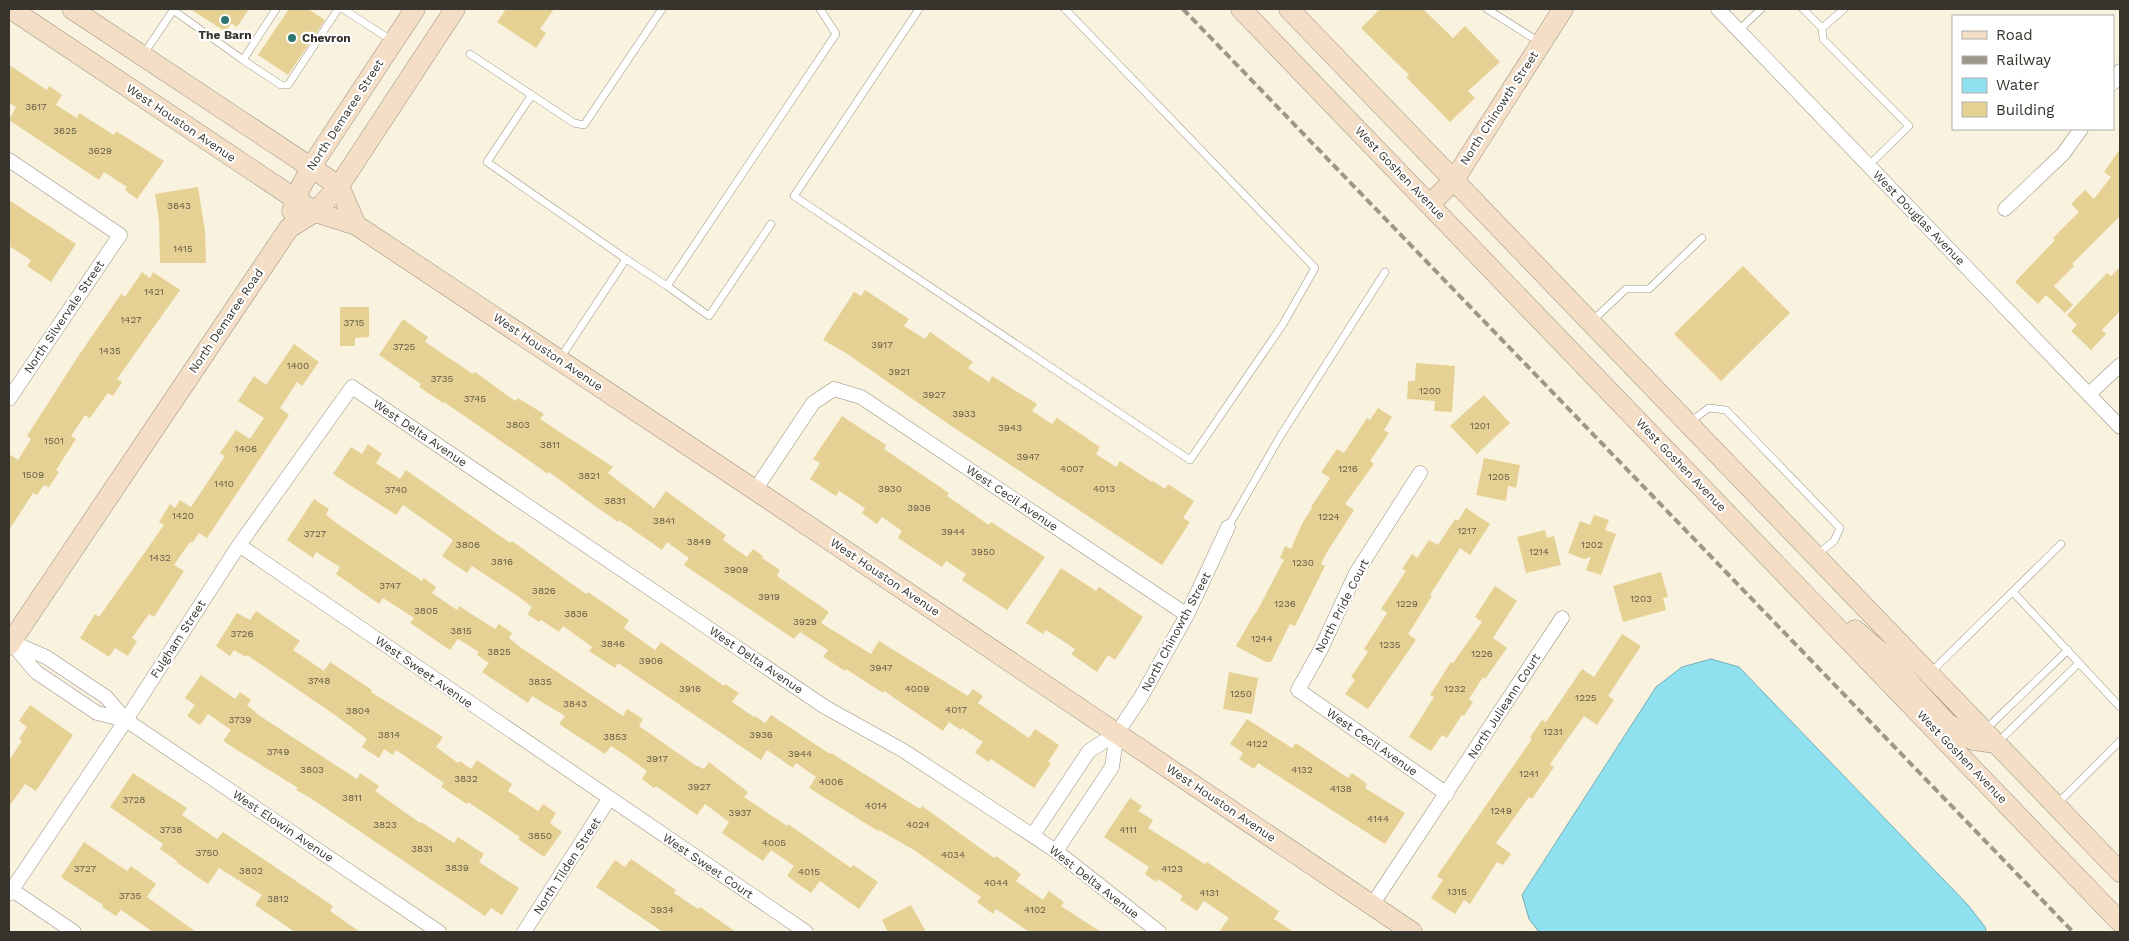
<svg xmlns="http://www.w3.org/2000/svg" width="2129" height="941" font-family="'Work Sans',sans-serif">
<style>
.water{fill:#8fe1f0;stroke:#75adb6}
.building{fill:#e6d194}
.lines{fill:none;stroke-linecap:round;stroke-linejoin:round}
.lane-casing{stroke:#979180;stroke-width:8}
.street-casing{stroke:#979180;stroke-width:15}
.secondary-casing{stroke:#979180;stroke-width:21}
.lane{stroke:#fff;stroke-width:7}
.street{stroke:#fff;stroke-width:14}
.secondary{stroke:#f4dec6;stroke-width:20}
.rail{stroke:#9c9789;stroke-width:4;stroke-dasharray:8 4;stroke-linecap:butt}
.poi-dot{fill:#2e7670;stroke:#fff;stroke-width:2}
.labels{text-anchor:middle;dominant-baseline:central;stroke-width:4.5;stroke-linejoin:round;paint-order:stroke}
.number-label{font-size:10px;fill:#635b47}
.poi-label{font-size:12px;font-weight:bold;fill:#37342d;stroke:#fff}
.street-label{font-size:12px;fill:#37342d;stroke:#fff}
</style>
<rect width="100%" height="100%" fill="#f9f2df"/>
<path class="water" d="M1711,659L1739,667L1968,905L1985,927L1986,932H1539L1529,919L1522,895L1656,687L1682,667Z"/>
<path class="building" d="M190,9H249L237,27L231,23L226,32Z
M289,9H308L325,20L288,75L258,55Z
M506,9H554L540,29L546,33L536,48L497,22Z
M1380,9H1423L1453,38L1465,26L1500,62L1468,91L1475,98L1450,122L1406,77L1409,75L1361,28Z
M9,65L47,90L49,86L62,95L56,105L77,118L79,113L114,135L116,131L164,161L137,199L125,190L127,187L104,172L99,180L9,120L16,107L9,103Z
M2120,149V216L2072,264L2074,266L2054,286L2073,305L2065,313L2046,295L2038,304L2015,282L2055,240L2053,238L2079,212L2071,204L2085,190L2094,199L2111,177L2104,172Z
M198,187L205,231L206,263H160L159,221L155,194Z
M9,200L76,244L51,282L27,266L31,260L9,246Z
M1743,266L1790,313L1721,381L1674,334Z
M2120,267V311L2102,330L2106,334L2091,350L2071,331L2077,325L2067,315L2107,273L2111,276Z
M142,272L150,278L153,272L180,290L117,379L122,382L113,396L108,393L90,418L85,415L71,436L76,439L56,470L59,472L49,487L44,485L37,495L33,493L9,530V454L18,460L31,439L27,436L79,355L121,294L125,297Z
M865,290L909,319L904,326L925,339L930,332L973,362L968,368L989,382L992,376L1037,404L1032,411L1052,424L1057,418L1100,447L1096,454L1116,467L1120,461L1152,482L1153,481L1165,489L1168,484L1194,501L1183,518L1190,522L1162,565L950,425L846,353L823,340L854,292L861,296Z
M340,307H369V337L355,338V346H340Z
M403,319L428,337L425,342L473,374L475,372L515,401L518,398L544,414L540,419L613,467L608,473L654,508L666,491L726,535L723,540L747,557L753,549L763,556L762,558L780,570L777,576L829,612L821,623L871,654L879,641L968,696L973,689L983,696L978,703L1029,738L1035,729L1059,745L1048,762L1051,763L1034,788L991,759L989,762L975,753L983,742L962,728L961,730L949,722L943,731L884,691L883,693L846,669L845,671L823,657L828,650L800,632L794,639L684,565L689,558L667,542L662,550L619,520L618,522L595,506L549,472L548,474L534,464L444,402L443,403L419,387L421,384L379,355Z
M294,344L319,362L302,386L297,382L280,408L289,415L207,538L199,533L192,543L190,542L174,565L184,571L154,617L149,614L132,638L137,641L128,656L115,648L109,657L80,638L95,614L99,617L164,525L159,522L170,504L175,508L180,500L191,507L225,456L220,453L236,430L250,439L264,418L238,401L254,376L266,385Z
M1416,363L1455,366L1452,412L1434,411L1435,401L1407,399L1408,381H1415Z
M1484,395L1510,423L1477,454L1450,426Z
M1378,408L1392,417L1384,430L1389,433L1370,461L1374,464L1345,504L1354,510L1327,552L1321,564L1325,566L1295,626L1290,624L1271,662H1266L1236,646L1255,613H1256L1278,571L1284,560L1280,558L1285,546L1291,549L1303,522L1312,508L1311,507L1330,478L1321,472L1337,449L1344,453L1367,418L1370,420Z
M842,416L886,445L884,449L949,493L947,496L989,525L991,522L1045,557L1007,610L962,580L966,574L946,561L942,567L898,538L902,531L882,517L877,524L862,513L865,508L839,491L836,496L810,479L820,463L813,459Z
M368,444L382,454L376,463L400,479L406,470L510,543L512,541L586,594L588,592L629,620L624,628L655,650L661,642L724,686L725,684L739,693L732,702L754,717L755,716L765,723L771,715L830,754L831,753L920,809L922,806L994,858L996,856L1021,874L1016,881L1043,900L1049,891L1064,902L1061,906L1101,932H1029L996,909L993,914L977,902L981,897L914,850L879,830L878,831L809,788L816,777L796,763L793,768L767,750L761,760L618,663L615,668L589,651L592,647L563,626L559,632L541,620L539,622L527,614L532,607L519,597L472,566L467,573L442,556L453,540L403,505L396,515L333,474L351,447L362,454Z
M1484,458L1520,465L1516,488L1508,486L1506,501L1476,495Z
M314,499L329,509L326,515L342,527L422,581L424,578L436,587L432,593L457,610L459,606L495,629L499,624L512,633L509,638L520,647L623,716L627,709L643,719L639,726L695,765L704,769L709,762L748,792L744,797L787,826L788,824L851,868L853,865L878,882L859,909L820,881L811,893L787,876L794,866L771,850L763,861L722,833L729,822L705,804L697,815L656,786L654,788L642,779L647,771L622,753L611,746L605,754L559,724L565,716L532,696L528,703L482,672L489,663L477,655L479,652L458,639L450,650L410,623L414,618L383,598L379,604L336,574L340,567L316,552L313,558L287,540Z
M1466,508L1490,524L1470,555L1460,548L1430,595L1432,596L1408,634L1416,640L1368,709L1345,694L1355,680L1351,677L1368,652L1364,649L1387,613L1381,609L1406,571L1402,569L1412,554L1417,558L1429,540L1438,545L1455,519L1458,521Z
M1594,515L1609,520L1605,530L1616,534L1601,575L1586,570L1591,557L1584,559L1568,553L1580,521L1590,525Z
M1545,530L1547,538L1554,536L1561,565L1526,573L1517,537Z
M1061,568L1096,591L1099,587L1143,617L1115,660L1108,655L1097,672L1071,654L1075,649L1046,630L1043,634L1026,623Z
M1661,572L1668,597L1663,598L1666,610L1623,622L1613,586Z
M1495,586L1517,601L1493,638L1507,648L1485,679L1483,677L1469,699L1473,702L1464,716L1462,715L1447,738L1442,735L1431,751L1409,737L1434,697L1430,695L1451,662L1453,663L1482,622L1475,617Z
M256,611L300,641L293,650L324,671L330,662L372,690L371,692L443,737L436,747L458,763L460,761L471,769L477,760L512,784L508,791L538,811L543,804L556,813L550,823L562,832L544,857L518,839L520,837L468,802L467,804L441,787L444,783L396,750L393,755L384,749L379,758L362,747L367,739L335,715L247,655L246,657L234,650L230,656L216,646L237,613L250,620Z
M1622,634L1641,646L1608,696L1614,700L1597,725L1584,716L1550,764L1554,767L1532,799L1529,797L1496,843L1511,854L1503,865L1497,862L1470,904L1464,900L1455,914L1431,898L1443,880L1437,876L1532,739L1530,737L1542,720L1546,722L1582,669L1594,677Z
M1229,672L1258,678L1252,714L1223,709Z
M201,675L235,699L240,692L251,700L247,705L260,716L357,779L360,773L379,786L375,791L420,823L421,822L454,843L458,837L484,854L479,862L519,888L502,915L491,908L485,916L312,799L296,790L298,788L237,750L223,741L231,730L208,714L200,725L187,716L195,705L185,698Z
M30,705L73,735L36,791L25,784L9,807V760L22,741L19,739L27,727L19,721Z
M1247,719L1292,748L1296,743L1348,778L1352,773L1367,784L1365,788L1405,813L1385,844L1258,763L1254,769L1239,759L1243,753L1230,744Z
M133,773L187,808L182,815L217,839L223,832L333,906L330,911L360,932H295L255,905L262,895L219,868L208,884L176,862L177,861L160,849L163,844L110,807Z
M1130,798L1142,806L1138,811L1153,820L1148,828L1205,864L1207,862L1279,911L1274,919L1294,932H1219L1229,918L1204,901L1197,911L1180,900L1183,896L1158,879L1156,882L1145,874L1149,867L1104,837Z
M84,842L127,871L131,866L156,884L147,897L196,932H153L121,910L116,916L102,907L103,905L61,877Z
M631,859L676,890L674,893L698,909L700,907L736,932H663L596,887L615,860L625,867Z
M911,905L926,932H888L882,920Z"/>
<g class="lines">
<defs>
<path id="lane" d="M343,9L391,40
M919,9L794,196L1190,460L1283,324L1315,268L1065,9
M1487,9L1541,43
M1803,9L1822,28L1823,39L1909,126L1869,165
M173,10L243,60L276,9
M1822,28L1844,9
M1739,30L1761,9
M470,54L574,123L584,125L662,9
M143,55L174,9
M243,60L281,85H288L338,9
M531,96L487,162L626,259
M667,286L709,316L771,224
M1591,322L1626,289H1649L1702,238
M559,360L626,259L667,286L836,34L820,9
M1688,423L1709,408L1726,410L1840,528L1834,541L1818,554
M1228,527L1281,435L1385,272
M2013,592L2120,707
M1930,673L2061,544
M1985,730L2068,650
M1997,743L2079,663
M2056,805L2120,741"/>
<path id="street" d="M1718,9L2120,427
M2113,83L2120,71
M9,160L120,235L9,399
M2005,209L2063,154L2081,129
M2089,394L2120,365
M1420,473L1356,573L1321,649L1298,690L1447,794
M755,490L813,403L834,389L861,397L1187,615
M239,545L806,932
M9,641L46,657L106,697L126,720L439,932
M13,645L36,672L97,713L126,720
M1033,835L1089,751L1117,733L1141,697L1187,615L1228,527
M1056,851L1112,767L1117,733
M12,890L74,932
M9,894L126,720L239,545L352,387L825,707L904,751L1056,851L1159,932
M1372,905L1562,618
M524,932L609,799"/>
<path id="secondary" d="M11,9L315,212L356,225L755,490L1412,932
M72,9L339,186L356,225
M1241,9L2120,922
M1289,9L2120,872
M1430,204L1454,180L1563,9
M292,211L295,199L311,167L415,9
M1855,630L1884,655L1947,723L1973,740L1996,743
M9,645L289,228L315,212L339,186L455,9"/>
</defs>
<use href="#lane" class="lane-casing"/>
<use href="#street" class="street-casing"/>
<use href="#secondary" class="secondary-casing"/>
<use href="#lane" class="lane"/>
<use href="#street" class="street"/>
<use href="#secondary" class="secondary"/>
<path class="rail" d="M1183,9L2073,932"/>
</g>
<g class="poi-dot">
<circle cx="225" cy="20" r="5"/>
<circle cx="292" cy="38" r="5"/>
</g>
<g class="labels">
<g class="number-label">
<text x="36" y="106">3617</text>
<text x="65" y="130">3625</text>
<text x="100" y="150">3629</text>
<text x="179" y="205">3643</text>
<text x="183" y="248">1415</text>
<text x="154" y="291">1421</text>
<text x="131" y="319">1427</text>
<text x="354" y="322">3715</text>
<text x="882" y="344">3917</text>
<text x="404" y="346">3725</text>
<text x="110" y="350">1435</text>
<text x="298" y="365">1400</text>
<text x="899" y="371">3921</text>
<text x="442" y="378">3735</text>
<text x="1430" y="390">1200</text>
<text x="934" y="394">3927</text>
<text x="475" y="398">3745</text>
<text x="964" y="413">3933</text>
<text x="518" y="424">3803</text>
<text x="1480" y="425">1201</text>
<text x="1010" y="427">3943</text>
<text x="54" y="440">1501</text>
<text x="550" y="444">3811</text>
<text x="246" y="448">1406</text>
<text x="1028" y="456">3947</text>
<text x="1072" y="468">4007</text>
<text x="1348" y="468">1216</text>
<text x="33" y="474">1509</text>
<text x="589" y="475">3821</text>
<text x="1499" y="476">1205</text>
<text x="224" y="483">1410</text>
<text x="890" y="488">3930</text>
<text x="1104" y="488">4013</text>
<text x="396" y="489">3740</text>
<text x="615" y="500">3831</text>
<text x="919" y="507">3936</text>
<text x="183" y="515">1420</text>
<text x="1329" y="516">1224</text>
<text x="664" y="520">3841</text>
<text x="1467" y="530">1217</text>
<text x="953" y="531">3944</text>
<text x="315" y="533">3727</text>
<text x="699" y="541">3849</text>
<text x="468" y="544">3806</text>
<text x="1592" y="544">1202</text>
<text x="983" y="551">3950</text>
<text x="1539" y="551">1214</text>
<text x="160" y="557">1432</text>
<text x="502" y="561">3816</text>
<text x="1303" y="562">1230</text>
<text x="736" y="569">3909</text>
<text x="390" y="585">3747</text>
<text x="544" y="590">3826</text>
<text x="769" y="596">3919</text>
<text x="1641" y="598">1203</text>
<text x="1285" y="603">1236</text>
<text x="1407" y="603">1229</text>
<text x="426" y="610">3805</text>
<text x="576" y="613">3836</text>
<text x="805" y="621">3929</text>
<text x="461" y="630">3815</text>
<text x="242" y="633">3726</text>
<text x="1262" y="638">1244</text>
<text x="613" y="643">3846</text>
<text x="1390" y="644">1235</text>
<text x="499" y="651">3825</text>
<text x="1482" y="653">1226</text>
<text x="651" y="660">3906</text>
<text x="881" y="667">3947</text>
<text x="319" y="680">3748</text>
<text x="540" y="681">3835</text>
<text x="690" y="688">3916</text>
<text x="917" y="688">4009</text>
<text x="1455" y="688">1232</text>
<text x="1241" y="693">1250</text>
<text x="1586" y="697">1225</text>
<text x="575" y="703">3843</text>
<text x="956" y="709">4017</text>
<text x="358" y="710">3804</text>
<text x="240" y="719">3739</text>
<text x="1553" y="731">1231</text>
<text x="389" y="734">3814</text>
<text x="761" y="734">3936</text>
<text x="615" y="736">3853</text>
<text x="1257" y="743">4122</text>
<text x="278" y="751">3749</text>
<text x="800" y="753">3944</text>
<text x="657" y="758">3917</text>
<text x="312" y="769">3803</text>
<text x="1302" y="769">4132</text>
<text x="1529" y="773">1241</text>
<text x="466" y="778">3832</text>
<text x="831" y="781">4006</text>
<text x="699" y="786">3927</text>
<text x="1341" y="788">4138</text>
<text x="352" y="797">3811</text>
<text x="134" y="799">3728</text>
<text x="876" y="805">4014</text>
<text x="1501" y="810">1249</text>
<text x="740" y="812">3937</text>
<text x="1378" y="818">4144</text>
<text x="385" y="824">3823</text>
<text x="918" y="824">4024</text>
<text x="171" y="829">3738</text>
<text x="1128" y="829">4111</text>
<text x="540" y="835">3850</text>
<text x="774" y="842">4005</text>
<text x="422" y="848">3831</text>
<text x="207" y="852">3750</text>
<text x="953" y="854">4034</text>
<text x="457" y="867">3839</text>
<text x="85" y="868">3727</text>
<text x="1172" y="868">4123</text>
<text x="251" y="870">3802</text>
<text x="809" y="871">4015</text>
<text x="996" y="882">4044</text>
<text x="1457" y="891">1315</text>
<text x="1209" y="892">4131</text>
<text x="130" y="895">3735</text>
<text x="278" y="898">3812</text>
<text x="662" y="909">3934</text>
<text x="1035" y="909">4102</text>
</g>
<g class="poi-label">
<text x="225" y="35">The Barn</text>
<text x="302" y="38" text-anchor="start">Chevron</text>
</g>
<g class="street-label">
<text transform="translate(1499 108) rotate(-57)">North Chinowth Street</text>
<text transform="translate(345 115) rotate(-57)">North Demaree Street</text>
<text transform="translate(181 123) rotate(34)">West Houston Avenue</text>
<text transform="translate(1400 173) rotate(46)">West Goshen Avenue</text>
<text transform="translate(1919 218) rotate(46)">West Douglas Avenue</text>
<text transform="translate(64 317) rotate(-56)">North Silvervale Street</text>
<text transform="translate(226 321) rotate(-56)">North Demaree Road</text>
<text transform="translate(548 352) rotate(34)">West Houston Avenue</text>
<text transform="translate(420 433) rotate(34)">West Delta Avenue</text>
<text transform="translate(1681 465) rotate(46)">West Goshen Avenue</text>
<text transform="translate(1012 498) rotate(34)">West Cecil Avenue</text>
<text transform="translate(885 577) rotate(34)">West Houston Avenue</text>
<text transform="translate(1342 606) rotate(-63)">North Pride Court</text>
<text transform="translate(1176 632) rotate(-62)">North Chinowth Street</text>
<text transform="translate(178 639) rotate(-57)">Fulgham Street</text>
<text transform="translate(756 660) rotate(34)">West Delta Avenue</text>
<text transform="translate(424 672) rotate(35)">West Sweet Avenue</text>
<text transform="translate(1504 706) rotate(-57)">North Julieann Court</text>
<text transform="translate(1372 742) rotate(35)">West Cecil Avenue</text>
<text transform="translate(1962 757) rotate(46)">West Goshen Avenue</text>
<text transform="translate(1221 803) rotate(34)">West Houston Avenue</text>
<text transform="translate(283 826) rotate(34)">West Elowin Avenue</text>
<text transform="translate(567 866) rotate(-57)">North Tilden Street</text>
<text transform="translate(708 866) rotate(34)">West Sweet Court</text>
<text transform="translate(1094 882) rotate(38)">West Delta Avenue</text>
</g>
</g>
<rect width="2129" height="941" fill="none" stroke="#37342d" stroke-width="20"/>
<rect x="1952" y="15" width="162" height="115" fill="#ffffff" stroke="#afaeab"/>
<rect x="1962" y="31" width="25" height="8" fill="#f4dec6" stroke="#afaeab"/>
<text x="1996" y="40" font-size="15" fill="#37342d">Road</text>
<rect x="1962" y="56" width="25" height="8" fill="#9c9789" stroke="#afaeab"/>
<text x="1996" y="65" font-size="15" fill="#37342d">Railway</text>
<rect x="1962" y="78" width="25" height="15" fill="#8fe1f0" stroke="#afaeab"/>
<text x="1996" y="90" font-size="15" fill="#37342d">Water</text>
<rect x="1962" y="102" width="25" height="15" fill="#e6d194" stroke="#afaeab"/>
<text x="1996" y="115" font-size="15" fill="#37342d">Building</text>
</svg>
